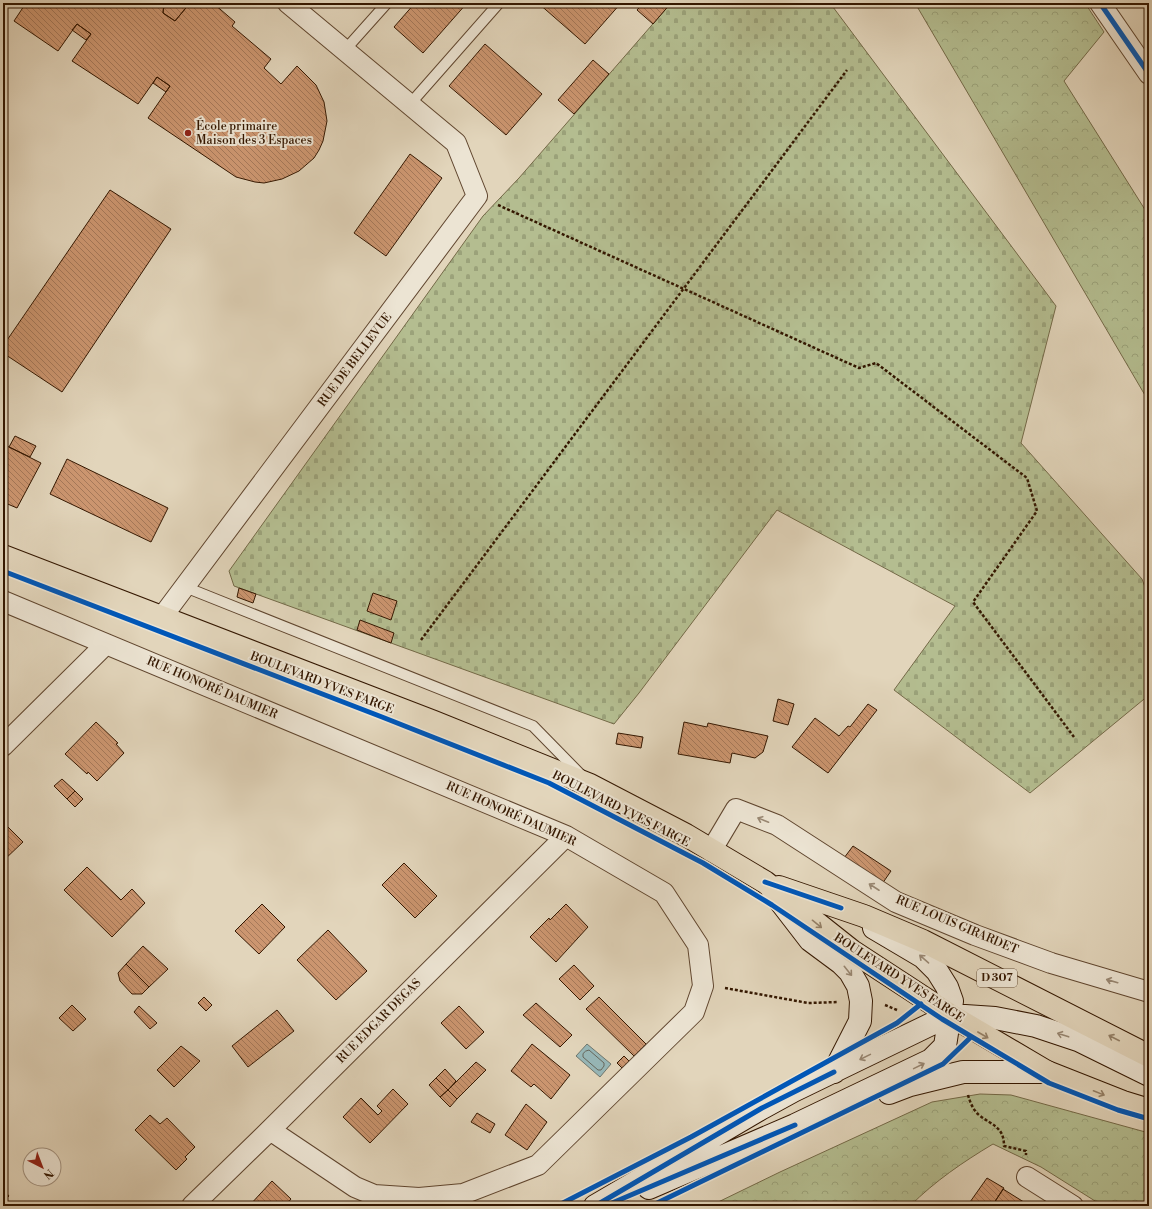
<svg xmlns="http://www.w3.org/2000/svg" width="1152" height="1209" font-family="'Libre Bodoni',serif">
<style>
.forest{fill:url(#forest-crowns);stroke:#746a48}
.cemetery{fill:url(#cemetery-stones);stroke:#746a48}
.water{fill:#97b7b8;stroke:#6f776e}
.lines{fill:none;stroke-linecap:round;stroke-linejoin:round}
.shore{stroke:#66675c;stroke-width:1}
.building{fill:url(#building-back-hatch);stroke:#341700}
.lane-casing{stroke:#60462f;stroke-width:12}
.street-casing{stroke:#60462f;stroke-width:22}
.secondary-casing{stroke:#341700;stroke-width:24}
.primary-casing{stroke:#341700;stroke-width:24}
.path{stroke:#341700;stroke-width:2.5;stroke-dasharray:3 2;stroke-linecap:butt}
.lane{stroke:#ece4d3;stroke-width:10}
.street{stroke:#ece4d3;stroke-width:20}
.secondary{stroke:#ece4d3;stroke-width:22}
.primary{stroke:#e2d5bb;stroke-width:22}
.cycleway-casing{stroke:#ece4d3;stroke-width:8}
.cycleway{stroke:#0057b8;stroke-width:5}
.oneway{stroke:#998874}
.oneway2{stroke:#948067}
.poi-dot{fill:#8f2418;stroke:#ece4d3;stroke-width:1.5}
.labels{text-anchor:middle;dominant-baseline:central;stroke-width:4;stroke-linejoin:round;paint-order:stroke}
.shield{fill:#ece4d3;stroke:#6b543f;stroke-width:1}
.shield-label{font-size:11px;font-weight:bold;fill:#341700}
.poi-label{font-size:12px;fill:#341700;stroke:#ece4d3;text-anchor:start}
.street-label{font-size:12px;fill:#341700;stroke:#ece4d3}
</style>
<defs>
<pattern id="forest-crowns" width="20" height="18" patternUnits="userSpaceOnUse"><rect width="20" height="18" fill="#b4bd90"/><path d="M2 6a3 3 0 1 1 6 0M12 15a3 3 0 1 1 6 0" fill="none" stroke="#9ba27a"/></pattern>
<pattern id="cemetery-stones" width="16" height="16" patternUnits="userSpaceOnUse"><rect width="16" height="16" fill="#b4bd90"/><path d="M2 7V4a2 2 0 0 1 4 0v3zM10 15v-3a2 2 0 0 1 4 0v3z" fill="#9ba27a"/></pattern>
<pattern id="building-back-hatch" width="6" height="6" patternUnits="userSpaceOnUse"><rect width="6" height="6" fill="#cc9670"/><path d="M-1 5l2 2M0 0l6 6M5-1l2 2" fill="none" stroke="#a6795a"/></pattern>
</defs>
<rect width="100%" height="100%" fill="#e2d5bb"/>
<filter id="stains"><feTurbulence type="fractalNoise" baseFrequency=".005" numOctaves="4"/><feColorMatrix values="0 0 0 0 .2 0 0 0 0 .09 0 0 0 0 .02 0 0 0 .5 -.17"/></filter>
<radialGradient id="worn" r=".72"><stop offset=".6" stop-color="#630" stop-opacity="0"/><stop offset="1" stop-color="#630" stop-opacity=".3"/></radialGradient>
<path class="forest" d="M915,3H1085L1104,32L1064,81L1149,216V402Z
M980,1094L1011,1095L1149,1133V1206H1103L1041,1167L993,1144C963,1162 935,1181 910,1206H710L780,1172L932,1102Z"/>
<path class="cemetery" d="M671,3H830L1056,306L1021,443L1142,579L1149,598V695L1030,793L894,690L955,606L777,510L639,693L614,724L234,586L229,571L483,216L519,178Z"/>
<path class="water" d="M587,1044L611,1064L600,1077L576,1056Z"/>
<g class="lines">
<path class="shore" d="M586,1051L589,1050L604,1063V1066L601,1070H598L583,1057V1054Z"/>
</g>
<path class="building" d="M26,3H164L163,13L175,21L190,3H213L235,22L232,26L271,59L264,68L281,84L297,66L316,85L324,102L327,121L323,141L319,150L314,158L299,171L282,179L264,183L255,182L236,177L148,118L170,86L157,77L138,104L72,61L91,34L77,24L58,51L14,21Z
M164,3H190L175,21L163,13Z
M415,3H467L423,53L394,27Z
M538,3H621L585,44Z
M643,3H671L653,24L637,10Z
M77,24L91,34L86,40L72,30Z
M485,44L542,94L506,135L449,86Z
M593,60L609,74L574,114L558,100Z
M157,77L170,86L166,92L153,83Z
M410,154L442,178L386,256L354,233Z
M110,190L171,229L62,392L3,353V346Z
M15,436L36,446L30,457L9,447Z
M5,445L41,463L17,508L3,502V449Z
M67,459L168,508L151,542L50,494Z
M239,588L256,594L253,603L237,597Z
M373,593L397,601L391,620L367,611Z
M360,620L394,633L391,643L357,630Z
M778,699L794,704L788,725L773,721Z
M868,704L877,710L828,773L792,747L815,718L839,736L848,726L850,727Z
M96,722L118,743L116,744L124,753L97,781L88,772L87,774L65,754Z
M684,722L707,727L708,723L768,736L763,752L755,758L732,753L730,763L678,754Z
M618,733L643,737L641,748L616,744Z
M62,779L75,791L67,799L54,786Z
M75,791L83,799L75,807L67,799Z
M3,822L23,842L3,861Z
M853,846L891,871L882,884L844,858Z
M404,863L437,896L415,918L382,885Z
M87,867L121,900L132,889L145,903L112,937L64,890Z
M262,904L285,927L259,954L235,931Z
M566,904L588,927L556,962L530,937L549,918L550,920Z
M328,930L367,971L336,1000L297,960Z
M143,946L168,969L149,987L126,964Z
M126,964L149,987L142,994H132L120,981L118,973Z
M574,965L594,986L580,1000L559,979Z
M204,997L212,1005L206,1011L198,1003Z
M599,997L646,1044L634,1056L586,1009Z
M536,1003L572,1035L560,1047L523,1015Z
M72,1005L86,1019L73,1031L59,1018Z
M139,1006L157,1023L150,1029L134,1012Z
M459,1006L484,1032L466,1049L441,1023Z
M277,1010L294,1031L248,1067L232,1046Z
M532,1044L570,1075L551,1099L534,1084L531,1087L511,1071Z
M181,1046L200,1061L174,1087L157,1070Z
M624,1056L629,1061L622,1068L617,1063Z
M476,1062L486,1070L457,1099L448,1090Z
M445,1069L456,1081L448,1090L436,1078Z
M436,1078L448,1090L440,1097L429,1085Z
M393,1089L408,1104L370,1143L343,1117L361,1098L378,1115L382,1111L377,1106Z
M448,1090L457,1099L450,1107L440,1097Z
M526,1104L547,1122L527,1150L505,1135Z
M477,1113L495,1124L490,1133L471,1122Z
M150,1115L160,1124L167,1118L195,1147L185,1157L187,1159L176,1170L135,1130Z
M987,1178L1004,1188L992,1206H976L970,1202Z
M272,1181L291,1199L286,1205L287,1206H249Z
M3,1189L9,1196L3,1202Z
M1003,1189L1027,1204L1025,1206H992Z"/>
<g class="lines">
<defs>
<path id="lane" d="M345,50L387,3
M410,104L499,3
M185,587L533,726L581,775"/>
<path id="street" d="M1100,3L1149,74
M3,601L566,836L664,893L698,945L703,986L694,1012L538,1165L463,1194L419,1198L374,1195L355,1187L270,1130
M162,617L477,196L456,143L288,3
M3,746L106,644
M711,851L736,809L777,825L896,902L975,935L1051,963L1149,992
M1027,1177L1073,1206
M192,1206L270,1130L566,836"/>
<path id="secondary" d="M773,892L810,940L841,963L850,972L858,986L861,1001L860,1021L834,1072
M889,1093L910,1085L963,1072H1047
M649,1188L795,1125L931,1060L945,1046L952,1001L947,987L937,971L923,957L874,928
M595,1206L762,1108L793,1091L950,1015L995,1018L1036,1026L1078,1040L1149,1075"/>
<path id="primary" d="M3,556L434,722L590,785L686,835L765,882L852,951L950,1015L1047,1072L1123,1102L1149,1110
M779,887L864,916L923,941L1149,1056"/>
</defs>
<use href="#lane" class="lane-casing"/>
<use href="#street" class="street-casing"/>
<use href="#secondary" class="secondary-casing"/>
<use href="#primary" class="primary-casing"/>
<path class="path" d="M498,205L859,368L876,363L1027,478L1037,511L973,602L1074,737
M421,640L847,70
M725,988L808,1003L838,1002
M885,1005L897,1010
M968,1095C970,1102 973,1110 979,1115C991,1125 1004,1126 1004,1146L1026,1151V1155"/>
<use href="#lane" class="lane"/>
<use href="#street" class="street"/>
<use href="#secondary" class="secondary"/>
<use href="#primary" class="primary"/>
<defs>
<path id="cycleway" d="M1100,3L1149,74
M3,571L382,717L549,783L703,863L772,905L942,1019L1049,1083L1118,1110L1149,1119
M765,882L841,908
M557,1206L691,1137L897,1023L921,1004
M595,1206L762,1108L834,1072
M605,1206L795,1125
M651,1206L943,1064L971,1037"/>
</defs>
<use href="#cycleway" class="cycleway-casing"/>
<use href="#cycleway" class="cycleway"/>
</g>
<defs><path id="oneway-shaft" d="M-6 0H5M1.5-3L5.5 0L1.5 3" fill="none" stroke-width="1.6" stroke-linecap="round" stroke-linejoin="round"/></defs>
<g class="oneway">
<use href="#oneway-shaft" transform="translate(763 820) rotate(-158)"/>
<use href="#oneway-shaft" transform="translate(874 887) rotate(-147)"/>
<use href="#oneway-shaft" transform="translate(924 959) rotate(-139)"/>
<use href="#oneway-shaft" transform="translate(848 971) rotate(51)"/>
<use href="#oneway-shaft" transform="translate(1112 981) rotate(-164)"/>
<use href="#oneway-shaft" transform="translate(1063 1035) rotate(-162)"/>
<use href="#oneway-shaft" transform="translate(865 1057) rotate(154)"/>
<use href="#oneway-shaft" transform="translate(919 1066) rotate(-26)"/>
</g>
<g class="oneway2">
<use href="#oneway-shaft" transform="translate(817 924) rotate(39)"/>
<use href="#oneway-shaft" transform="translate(983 1035) rotate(30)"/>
<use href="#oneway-shaft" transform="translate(1114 1038) rotate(-153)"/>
<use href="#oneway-shaft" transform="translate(1099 1093) rotate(22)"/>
</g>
<circle class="poi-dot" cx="188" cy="133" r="4"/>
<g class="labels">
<rect class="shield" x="977" y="969" width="40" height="18" rx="3"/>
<g class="shield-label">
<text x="997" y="978">D 307</text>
</g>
<g class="poi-label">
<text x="196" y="126">École primaire<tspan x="196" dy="14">Maison des 3 Espaces</tspan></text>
</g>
<g class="street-label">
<text transform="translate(355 360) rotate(-53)">RUE DE BELLEVUE</text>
<text transform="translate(322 683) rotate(21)">BOULEVARD YVES FARGE</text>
<text transform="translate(212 688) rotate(23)">RUE HONORÉ DAUMIER</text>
<text transform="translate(621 809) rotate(27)">BOULEVARD YVES FARGE</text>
<text transform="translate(511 814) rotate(24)">RUE HONORÉ DAUMIER</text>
<text transform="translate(957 925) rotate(23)">RUE LOUIS GIRARDET</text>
<text transform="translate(899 978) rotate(33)">BOULEVARD YVES FARGE</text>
<text transform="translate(379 1021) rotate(-45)">RUE EDGAR DEGAS</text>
</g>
</g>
<rect width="1152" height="1209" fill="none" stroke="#e2d5bb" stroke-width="16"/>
<rect x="4" y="4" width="1144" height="1201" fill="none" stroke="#341700" stroke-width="2"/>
<rect x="8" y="8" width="1136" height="1193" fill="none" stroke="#341700"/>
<g transform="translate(42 1167) rotate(138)"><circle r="19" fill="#ece4d3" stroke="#a2927f"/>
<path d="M0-3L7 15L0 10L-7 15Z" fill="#8f2418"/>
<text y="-6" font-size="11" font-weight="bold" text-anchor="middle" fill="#341700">N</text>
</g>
<rect width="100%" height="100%" filter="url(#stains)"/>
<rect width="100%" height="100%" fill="url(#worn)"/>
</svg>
